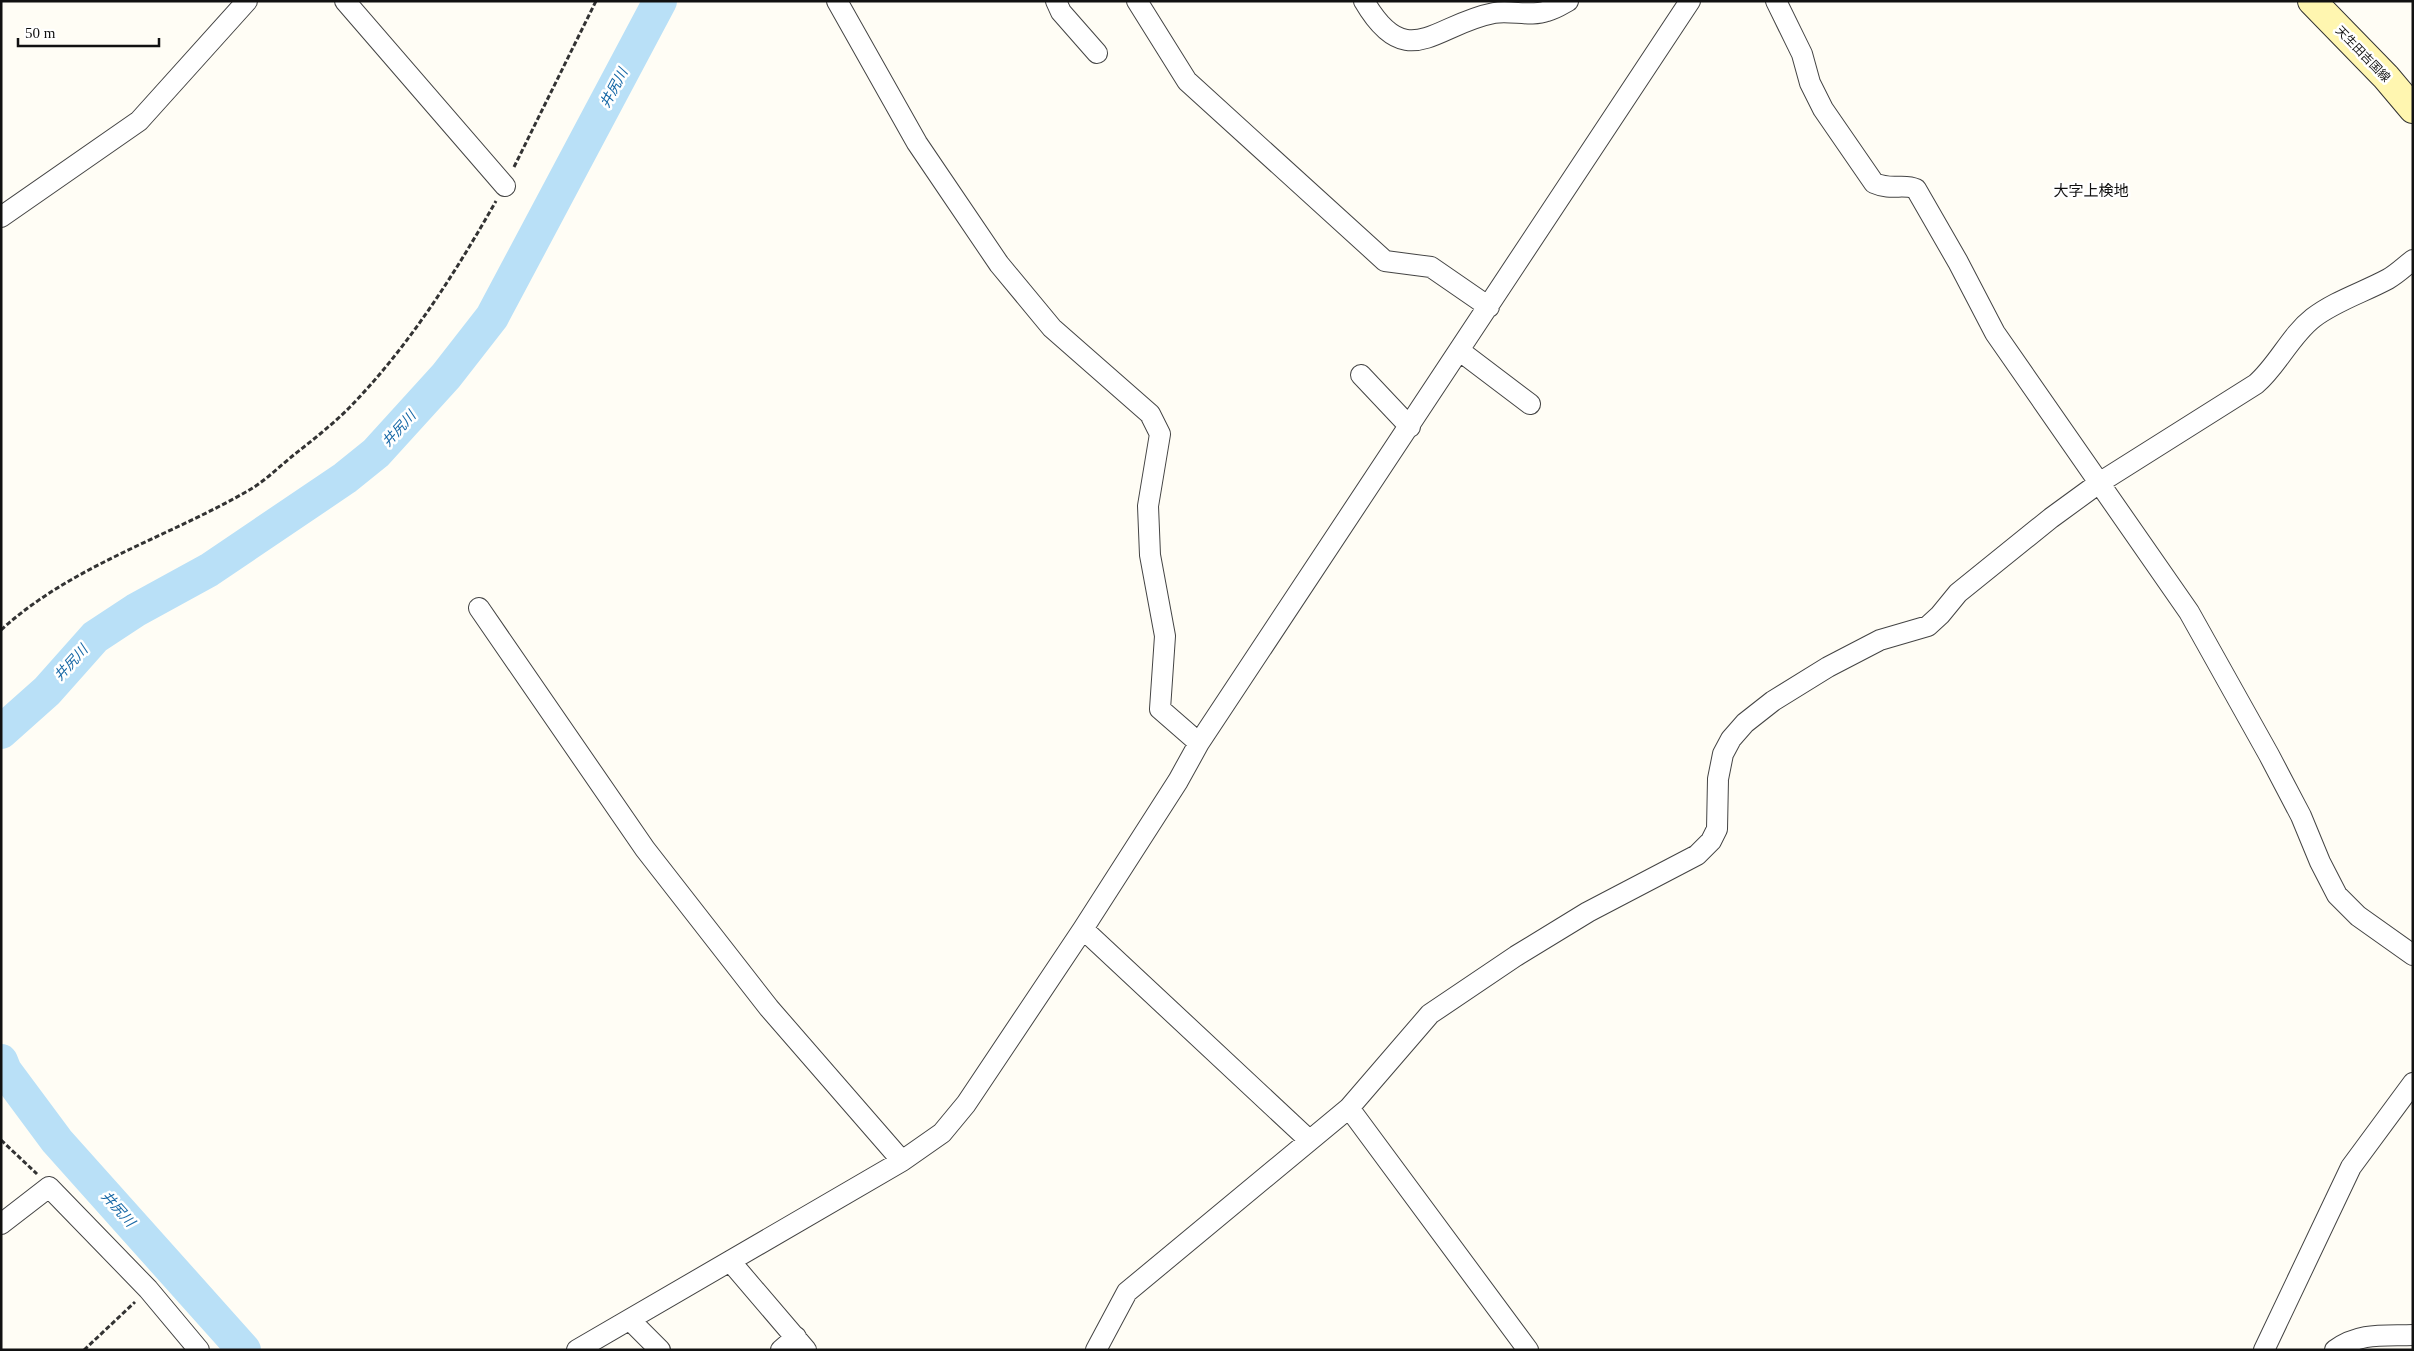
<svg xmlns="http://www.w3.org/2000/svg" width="2414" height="1351" font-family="'Times New Roman','Noto Sans JP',serif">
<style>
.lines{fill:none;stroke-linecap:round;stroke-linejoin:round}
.river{stroke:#b9e0f7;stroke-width:34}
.street-casing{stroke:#444;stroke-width:22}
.secondary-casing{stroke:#333;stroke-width:30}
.path{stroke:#333;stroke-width:3;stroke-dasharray:5 2.5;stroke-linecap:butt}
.street{stroke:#fff;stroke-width:20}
.secondary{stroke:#fff6b0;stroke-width:28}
.labels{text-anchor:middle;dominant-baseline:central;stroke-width:5;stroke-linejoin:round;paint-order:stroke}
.street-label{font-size:12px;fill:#111;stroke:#fff}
.water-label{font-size:14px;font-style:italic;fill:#1768a6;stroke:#fff}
.quarter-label{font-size:15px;fill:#111;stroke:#fff}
</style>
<rect width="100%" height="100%" fill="#fffdf5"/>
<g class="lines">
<path class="river" d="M1,732L47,691L95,637L136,610L209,570L345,478L376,453L446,376L492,317L660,1
M1,1061L5,1071L57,1141L244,1350"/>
<defs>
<path id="street" d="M345,1L505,186
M837,1L917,143L999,264L1052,328L1150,414L1160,434L1148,506L1150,555L1165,636L1160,709L1199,743
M1056,1L1061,12L1097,53
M1137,1L1187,81L1385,261L1431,267L1489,307
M1364,1C1407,75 1435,24 1494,13C1511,10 1531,17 1547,11C1555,9 1561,5 1568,1
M1776,1L1802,54L1810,83L1823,109L1874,183C1892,191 1903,183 1916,189L1958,262L1995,333L2189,612L2269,755L2301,816L2320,862L2337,895L2358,916L2413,955
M1,217L139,121L247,1
M1460,351L1530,404
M1361,375L1410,427
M479,608L645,849L769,1008L902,1161
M1083,929L1309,1140
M1349,1108L1528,1350
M1,1224L49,1187L148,1289L199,1350
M730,1261L806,1350
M630,1320L660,1350
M577,1350L902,1161L942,1133L966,1104L1083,929L1178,781L1199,743L1690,1
M781,1350L796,1337
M1096,1350L1127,1292L1349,1108L1430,1014L1516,956L1588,912L1697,855L1711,841L1717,829L1718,779L1723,754L1731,739L1745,723L1773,701L1828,667L1880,640L1928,626L1940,615L1958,593L2051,518L2099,483L2256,384C2278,365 2290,336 2313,318C2335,301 2364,292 2388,279C2397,274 2405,266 2413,260
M2264,1350L2351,1167L2413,1083
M2335,1350C2360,1332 2384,1336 2413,1335"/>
<path id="secondary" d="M2312,1L2386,77L2413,109"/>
</defs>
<use href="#street" class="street-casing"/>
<use href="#secondary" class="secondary-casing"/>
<path class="path" d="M514,167L596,1
M1,630C72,565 169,537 251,489C266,480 281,465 295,454C314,439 333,424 350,407C409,346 454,275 496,201
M1,1140L37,1174
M84,1350L135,1302"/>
<use href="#street" class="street"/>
<use href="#secondary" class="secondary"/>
</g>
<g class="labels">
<g class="street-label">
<text transform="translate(2363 54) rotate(46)">天生田吉国線</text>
</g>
<g class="water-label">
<text transform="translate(614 88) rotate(-62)">井尻川</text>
<text transform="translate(399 429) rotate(-48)">井尻川</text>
<text transform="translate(71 663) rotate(-48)">井尻川</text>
<text transform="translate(118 1209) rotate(48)">井尻川</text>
</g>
<g class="quarter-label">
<text x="2091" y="191">大字上検地</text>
</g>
</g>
<rect width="2414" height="1351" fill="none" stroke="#111111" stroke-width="5"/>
<path d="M18 38v8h141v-8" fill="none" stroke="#111111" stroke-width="2.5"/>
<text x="25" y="38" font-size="15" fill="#111111" stroke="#ffffff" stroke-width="4" paint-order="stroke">50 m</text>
</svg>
